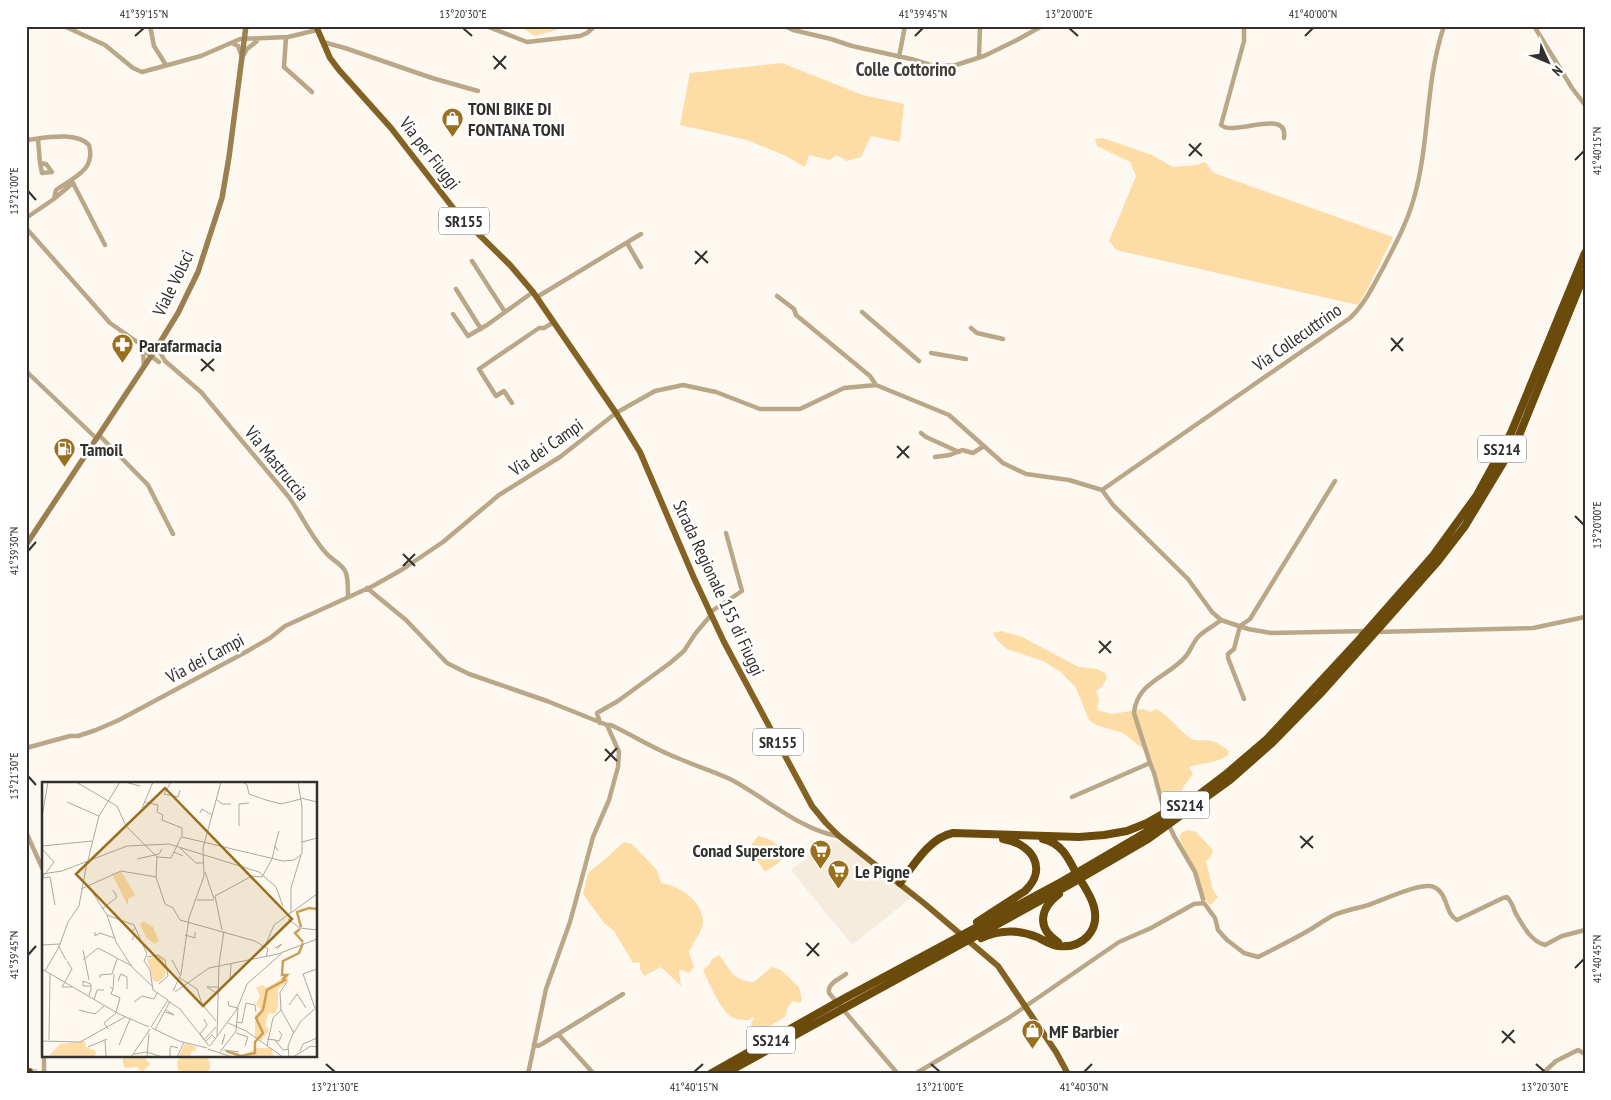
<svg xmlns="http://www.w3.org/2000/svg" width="1611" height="1100" font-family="'PT Sans Narrow',sans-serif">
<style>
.built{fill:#f6ecdd}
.green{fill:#fedca6}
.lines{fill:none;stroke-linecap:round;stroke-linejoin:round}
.highway-tunnel{stroke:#d5d1c9;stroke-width:8;stroke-dasharray:8 4;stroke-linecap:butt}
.street{stroke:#baa788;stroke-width:4.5}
.secondary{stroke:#9b7f50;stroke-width:5.5}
.primary{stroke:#846223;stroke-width:6}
.highway{stroke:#6a4b0c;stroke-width:8}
.ticks{fill:none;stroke:#32302d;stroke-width:2}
.labels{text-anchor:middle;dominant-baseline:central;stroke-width:5;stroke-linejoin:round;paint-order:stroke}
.shield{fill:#fff;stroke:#706e6c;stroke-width:1}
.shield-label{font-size:16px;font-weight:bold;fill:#32302d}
.poi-label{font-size:18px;font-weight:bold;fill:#32302d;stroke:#fff;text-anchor:start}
.street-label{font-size:18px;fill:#32302d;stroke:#fff}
.neighbourhood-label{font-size:19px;font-weight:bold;fill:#433f39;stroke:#fff}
.inset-river{fill:none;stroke:#cb9f55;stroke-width:2.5}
.inset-road{fill:none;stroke:#aca9a2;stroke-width:1}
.view{fill:#9a6f1d;fill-opacity:0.15;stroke:#9a6f1d;stroke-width:2.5}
.inset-edge{fill:none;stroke:#32302d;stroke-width:2.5}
.neatline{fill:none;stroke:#32302d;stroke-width:2}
.ticks-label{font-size:12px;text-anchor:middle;fill:#32302d}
</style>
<rect width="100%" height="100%" fill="#fef9f0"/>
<path class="built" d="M831,840L840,841L912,897L852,945L791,870Z"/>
<path class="green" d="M519,26H571L535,36Z
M782,63L863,95L904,104L900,142L871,136L861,157L847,161L836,155L830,160L809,155L805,167L786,156L747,140L680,125L690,73Z
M1103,138L1152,155L1173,167L1197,165L1205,162L1214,173L1393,237L1369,286L1358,305L1116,250L1109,241L1136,176L1130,162L1097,146L1095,139Z
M1001,631L1022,637L1079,667L1097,669L1105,673L1107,678L1101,688L1096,691L1099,699L1097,710L1112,714L1143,709L1151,712L1155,709C1168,713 1178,731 1192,739C1199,742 1205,739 1212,741C1218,743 1224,747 1229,751L1228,755C1217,763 1203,763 1189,767L1193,774C1187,783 1179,788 1181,800L1167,806L1158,795L1147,752L1123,733L1096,725L1089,720L1076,688L1061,672L1043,661L1007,649L997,640L993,633Z
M1189,830L1196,832L1213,850L1211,857L1206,861L1213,890L1218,897L1211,905C1199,897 1197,879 1192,866C1188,857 1183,847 1179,837L1182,832Z
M758,836C768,837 780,844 784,854C782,863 772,867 765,872L755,857L747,851Z
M624,842L632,844L657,870L661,883C679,886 701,899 703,920C704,930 693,942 689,952L694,967L689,973L679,969L681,986L661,967L644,976L640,969V962L633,963L614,931L604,923L583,894L588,873L604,860Z
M719,955C731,969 732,981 754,982L772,967L781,970L799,987L802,1000L800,1003L793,1001L787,1008L786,1016L764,1030H755L751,1024L754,1018L752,1017L749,1020C743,1020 735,1020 730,1016C719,1007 709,983 703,970L710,964L712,959Z
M123,1056H143L150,1064L142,1072L137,1067L125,1068L123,1064Z
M182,1056H207L210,1063V1069L206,1074H179L177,1062Z"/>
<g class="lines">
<path class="highway-tunnel" d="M29,1072L46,1074"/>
<path class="street" d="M64,26L105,45L133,68L142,72L201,56L240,39L288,37L317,30
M150,26L154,46L166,65
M486,26L527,42L580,36L587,33L595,26
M785,26L793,30L831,39L852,46L911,59L934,66H942L956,65L984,56L1017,40L1042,26
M1244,26V41L1221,125C1233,137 1289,107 1284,138
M1534,26L1572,88L1585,105
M286,37L284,67L312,92
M323,42L345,48L432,78L478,91
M232,43L238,46L241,54
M243,56L247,49L257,41
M899,57L905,26
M979,57L980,26
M38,139L40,163L46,164L52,172L42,173L40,163
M26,140C44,138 76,131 89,145C96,170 74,177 56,190L54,199L26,218
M55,198L73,183L105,245
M26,228L110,323L140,344L151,346L159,344L161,354L165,361L201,392L288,496C302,515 311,537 327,554C333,561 343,564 346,573C348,579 348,589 348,596
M627,243L641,267
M472,261L505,312
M456,289L481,329
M777,296L794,309L796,315L870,376L876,385
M537,297L641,234
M862,312L919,361
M453,314L468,336L487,325L533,292
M971,328L977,333L1003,339
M140,344C145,353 151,356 159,362
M143,350L144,367
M931,353L966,359
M26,371L97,439
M512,403L504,391L496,396L479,369L539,328H544L554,322
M921,433L926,437L959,452
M99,435L148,485L173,534
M935,457L950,455L962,450L973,453L984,446
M1102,490L1350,318C1365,304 1373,286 1383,268C1395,245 1407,223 1414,198C1430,142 1425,82 1444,26
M1102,490L1113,505L1188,579L1212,612L1221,620
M367,588L406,620L447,663L469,674L547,701L607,725L619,752L618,767L609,800L593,837L570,922L546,989L528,1074
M709,613L742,591L726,533
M1375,632L1533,628L1585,617
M1244,699L1228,658V654L1234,649L1240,626L1250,619L1335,481
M600,723L597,713L618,701L670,663L684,651L695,634L711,615
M607,725H611C634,736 656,750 680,759C696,766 713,771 730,779C763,796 802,831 838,836
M26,748L70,736H78L96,730L119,720L244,653L270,638L285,626L373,586L403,569L443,542L499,495L560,457L616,413L655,391L683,385L716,392L760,409H800L844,388L876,385L949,415L1003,463L1026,474L1069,480L1102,490
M1150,763L1134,713C1137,681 1169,677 1186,656C1191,650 1193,642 1199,636C1205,630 1214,626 1221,620L1248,629L1271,633L1367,631
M1072,797L1150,763L1154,773L1165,814
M1168,823L1174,836L1195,872L1203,899
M26,832L44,872
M846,974C840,979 827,983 829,993L898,1074
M558,1034L594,1074
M534,1044L538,1046L542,1044L623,994
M44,1074V1056
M915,1074L1010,1017L1119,942L1151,928L1194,904L1204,903L1215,918L1218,930L1227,940L1244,953L1258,957C1274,949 1290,941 1306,932C1315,927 1323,921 1332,916C1342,911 1354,909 1365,906C1379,902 1421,881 1434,887C1448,893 1445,914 1457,920L1503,898L1507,897C1511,901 1513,906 1515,912C1522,924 1530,941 1545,945L1562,936L1585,930
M1542,1074L1556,1061L1578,1050L1585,1054"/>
<path class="secondary" d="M26,545L159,344L178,313L198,272L222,198L229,157L246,26"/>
<path class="primary" d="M316,26L330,58L339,70L391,128L457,213L510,265L533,292L616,413L640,452L694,578L724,642L812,806L826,823L839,836L925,904L998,966L1056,1052L1068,1074"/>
<path class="highway" d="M900,883C914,865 929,838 953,833L1079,837L1104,835L1127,831L1147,823L1175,807
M977,922L1025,891C1049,868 1031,843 1003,839
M981,938C999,930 1018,929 1037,937C1043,940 1051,945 1058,946C1082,949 1100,931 1094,907C1091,895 1082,883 1076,873C1068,857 1061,843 1043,839
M1058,942C1036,928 1040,908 1059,894
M26,1072H29
M710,1074L845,998L1063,881L1145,833L1188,803L1225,775L1267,739L1359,640L1432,557L1477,495L1511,433L1585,253
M724,1074L1067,886L1148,839L1230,780L1272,743L1320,694L1386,620L1438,561L1465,526L1518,438L1585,273"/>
</g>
<path class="ticks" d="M463,28L472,36M1069,28L1078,36M135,36L144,28M915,36L923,28M1305,36L1313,28M493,56L506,69M494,69L506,56M1189,144L1202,156M1189,156L1201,143M1575,160L1584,151M28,191L36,200M695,251L708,263M695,264L707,251M1391,338L1403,351M1391,351L1403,338M201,359L214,371M201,371L214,359M897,446L909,458M897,458L909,446M1575,516L1584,525M28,551L36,542M403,554L415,566M403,566L415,554M1099,641L1111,653M1099,653L1111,641M605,749L617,761M605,761L617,748M28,776L36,785M1300,836L1313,848M1301,848L1313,836M806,943L819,956M28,955L36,946M807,956L819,943M1575,968L1584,959M1502,1031L1515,1043M1502,1043L1514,1030M326,1064L335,1072M931,1064L940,1072M1536,1064L1545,1072M694,1072L703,1064M1084,1072L1092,1064"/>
<defs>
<symbol id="shop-pin" viewBox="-11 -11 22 30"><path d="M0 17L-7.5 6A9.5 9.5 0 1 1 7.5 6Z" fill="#9a6f1d" stroke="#fff"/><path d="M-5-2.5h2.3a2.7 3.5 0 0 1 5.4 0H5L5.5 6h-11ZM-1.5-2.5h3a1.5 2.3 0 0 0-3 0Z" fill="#fff"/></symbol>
<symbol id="pharmacy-pin" viewBox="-11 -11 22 30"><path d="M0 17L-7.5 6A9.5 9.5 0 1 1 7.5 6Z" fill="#9a6f1d" stroke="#fff"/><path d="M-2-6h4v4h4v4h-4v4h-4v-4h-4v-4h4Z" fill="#fff"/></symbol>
<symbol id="fuel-pin" viewBox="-11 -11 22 30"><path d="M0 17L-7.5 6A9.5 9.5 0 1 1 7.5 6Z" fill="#9a6f1d" stroke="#fff"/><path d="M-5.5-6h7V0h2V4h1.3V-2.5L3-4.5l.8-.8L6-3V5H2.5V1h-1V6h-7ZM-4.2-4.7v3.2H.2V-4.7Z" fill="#fff"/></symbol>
<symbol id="supermarket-pin" viewBox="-11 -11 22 30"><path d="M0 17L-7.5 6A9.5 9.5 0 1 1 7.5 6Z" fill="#9a6f1d" stroke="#fff"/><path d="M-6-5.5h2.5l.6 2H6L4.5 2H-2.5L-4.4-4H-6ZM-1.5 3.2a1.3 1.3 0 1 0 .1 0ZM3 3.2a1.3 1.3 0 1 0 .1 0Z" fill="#fff"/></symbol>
</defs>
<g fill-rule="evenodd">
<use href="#shop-pin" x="440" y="106" width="25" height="34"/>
<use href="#pharmacy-pin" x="110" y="332" width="25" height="34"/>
<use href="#fuel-pin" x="52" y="436" width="25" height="34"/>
<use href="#supermarket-pin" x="808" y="838" width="25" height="34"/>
<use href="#supermarket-pin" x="826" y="858" width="25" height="34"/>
<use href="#shop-pin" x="1020" y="1018" width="25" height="34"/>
</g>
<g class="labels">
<g class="shield">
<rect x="439" y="207.5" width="50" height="27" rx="4"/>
<rect x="1478" y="435.5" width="48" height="27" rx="4"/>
<rect x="753" y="728.5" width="50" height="27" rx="4"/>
<rect x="1161" y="791.5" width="48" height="27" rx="4"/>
<rect x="747" y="1026.5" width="48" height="27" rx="4"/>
</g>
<g class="shield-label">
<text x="464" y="221">SR155</text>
<text x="1502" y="449">SS214</text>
<text x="778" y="742">SR155</text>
<text x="1185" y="805">SS214</text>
<text x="771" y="1040">SS214</text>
</g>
<g class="poi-label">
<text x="468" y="108">TONI BIKE DI<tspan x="468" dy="21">FONTANA TONI</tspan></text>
<text x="139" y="345">Parafarmacia</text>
<text x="80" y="449">Tamoil</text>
<text x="805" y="850" text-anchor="end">Conad Superstore</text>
<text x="855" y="871">Le Pigne</text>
<text x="1049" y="1031">MF Barbier</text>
</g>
<g class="street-label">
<text transform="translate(430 153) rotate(52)">Via per Fiuggi</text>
<text transform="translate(173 283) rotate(-64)">Viale Volsci</text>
<text transform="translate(1297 337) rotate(-35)">Via Collecuttrino</text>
<text transform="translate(546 447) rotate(-35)">Via dei Campi</text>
<text transform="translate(277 463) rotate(51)">Via Mastruccia</text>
<text transform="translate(719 588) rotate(65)">Strada Regionale 155 di Fiuggi</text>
<text transform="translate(205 658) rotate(-28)">Via dei Campi</text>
</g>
<g class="neighbourhood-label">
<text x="906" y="69">Colle Cottorino</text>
</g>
</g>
<g transform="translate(42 782)">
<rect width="275" height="275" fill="#fef9f0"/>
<path d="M79,89L93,113L86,117V124L70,92ZM101,139L111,145L117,159L112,162L104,155L98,142ZM117,174L121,177L124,192L117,200L111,199L105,177ZM246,193V199L236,207V225L233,232L227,231L223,243L227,248L219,259L213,256V233L219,228L214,222L218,214L214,205L222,203L224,206ZM43,259L44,265L54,269L53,275H6L18,262ZM143,261L155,265L153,269H150L148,275H136ZM215,266H230L231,274L197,275Z" fill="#fedca6"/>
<path class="inset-river" d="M259,145L255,130L267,126L275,127M258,147L253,151L261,160M184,269L199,274L213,271V260L221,251L214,236L221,228L225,208L243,198L241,197L245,193H240L241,179L257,171L261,161"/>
<path class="inset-road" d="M34,0L75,24L84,44L115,75L129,76L132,70M83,0L98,4M129,0L122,12L136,15L138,8M201,0L205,3L207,12L224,18L239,22L259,17M259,16L275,20M174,17L180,22H189M25,20L57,34M102,20L116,23L115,30L121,33L120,38L140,46V55L241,79L252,78L260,72V25L256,0M100,26L111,0M158,31L160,27L170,33M0,35L6,0M197,44V22L207,21M139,55L132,70L141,74M260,60L275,56M0,64L50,59M233,64L237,49M138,66L154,81H162M0,67L12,80L0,96M95,77L117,72L120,67M230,77L233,64L236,69M46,78L57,34L78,0M163,90L172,117M0,92L20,89L85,64L127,62L217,90L234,105L241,124M114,95L123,122L131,126L138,138L213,159L226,167L224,175M114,95L115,75M1,96L8,95L13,123M47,105L65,133M39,107L79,89L114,95M155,118H172M60,127L75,115L71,108M249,131V106L259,73M246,137L258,146L275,148M180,148L173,114L210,94L220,95L230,77M53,150V154L58,151L72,156M143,153L153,156V150M90,158L93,152L90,149L94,146M0,163L18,162M223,164L232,143L275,112M233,166L240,162L235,167M41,168L47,198M105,175L116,173L123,178L126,194L117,202M24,178L17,165L26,140L37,124L45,80M41,178L56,166L90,184M130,178L138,193M25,179L30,187L20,205H30M177,182L182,149M0,187L77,232L107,245M3,189L17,165M58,196V193L70,192L75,177M138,196L155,207L160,222L174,239M76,199L79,192L85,195V207M188,199L189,182M68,205L71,207L69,212L78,216L74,230M111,205L90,185L74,160L65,133L92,143L105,172L102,179L108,188L111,208L126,218M71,207L72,192M131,209L139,192L147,136L162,94L161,66L179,0M133,210L167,186L236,172L275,157M176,212L165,205H177M47,214L49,207V202L41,199V204H49M52,218L55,208H62M126,219L138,227L167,264M92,220L100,214L112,217L115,211M247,223L255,212L264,226M273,226L261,192L275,187M37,228L53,232L62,224M239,228L238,210L245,200M123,230L132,233L124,228M195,240L200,241L204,221L213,223L214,230M186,241L204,249L241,275M109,245L126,218M110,246L137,259L165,266M66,247L62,241L74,231M113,248L128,219M194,251L206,255L203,264M175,254L177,182M182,256L180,262L183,252M162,257L158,252L165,243L162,237M225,257L233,258L241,268L247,267M7,258L8,192M63,258L64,274M162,258L174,245M233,258L237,259L240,253L237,249M0,259L38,260L83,235M163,260L170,253L174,257M77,263L88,237M168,264L195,227L205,202L239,172M225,264L231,236L239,228L252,251M46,265L65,257M166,267L190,275M182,268L197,270M258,269L261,262L275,256M178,270L194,249L196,226L187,224L186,219M92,272L105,270L120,275M89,275L108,247M105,275L107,251M132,275L128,274V267L129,264L136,266M135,275L142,260M247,275L246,264L251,252L259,239L275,225M251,275L269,264L275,265"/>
<path class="view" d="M123,6L250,137L161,224L34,92Z"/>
<rect width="275" height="275" class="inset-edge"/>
</g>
<rect width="1611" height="1100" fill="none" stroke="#ffffff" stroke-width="55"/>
<g transform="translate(1548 62) rotate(134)" stroke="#ffffff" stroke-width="4" paint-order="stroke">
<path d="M0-4L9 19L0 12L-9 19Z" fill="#32302d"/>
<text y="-8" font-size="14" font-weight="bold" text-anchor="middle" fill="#32302d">N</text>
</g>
<rect x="28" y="28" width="1556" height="1044" class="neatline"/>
<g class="ticks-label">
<text x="144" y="18">41°39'15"N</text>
<text x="463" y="18">13°20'30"E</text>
<text x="923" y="18">41°39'45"N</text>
<text x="1069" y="18">13°20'00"E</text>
<text x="1313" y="18">41°40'00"N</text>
<text transform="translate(1597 151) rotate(-90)" y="4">41°40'15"N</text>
<text transform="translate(14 191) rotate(-90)" y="4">13°21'00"E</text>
<text transform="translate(1597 525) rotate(-90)" y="4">13°20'00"E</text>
<text transform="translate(14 551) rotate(-90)" y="4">41°39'30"N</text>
<text transform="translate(14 776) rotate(-90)" y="4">13°21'30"E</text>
<text transform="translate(14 955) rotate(-90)" y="4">41°39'45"N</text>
<text transform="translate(1597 959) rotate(-90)" y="4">41°40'45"N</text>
<text x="335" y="1091">13°21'30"E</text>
<text x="694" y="1091">41°40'15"N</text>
<text x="940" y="1091">13°21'00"E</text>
<text x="1084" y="1091">41°40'30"N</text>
<text x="1545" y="1091">13°20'30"E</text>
</g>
</svg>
